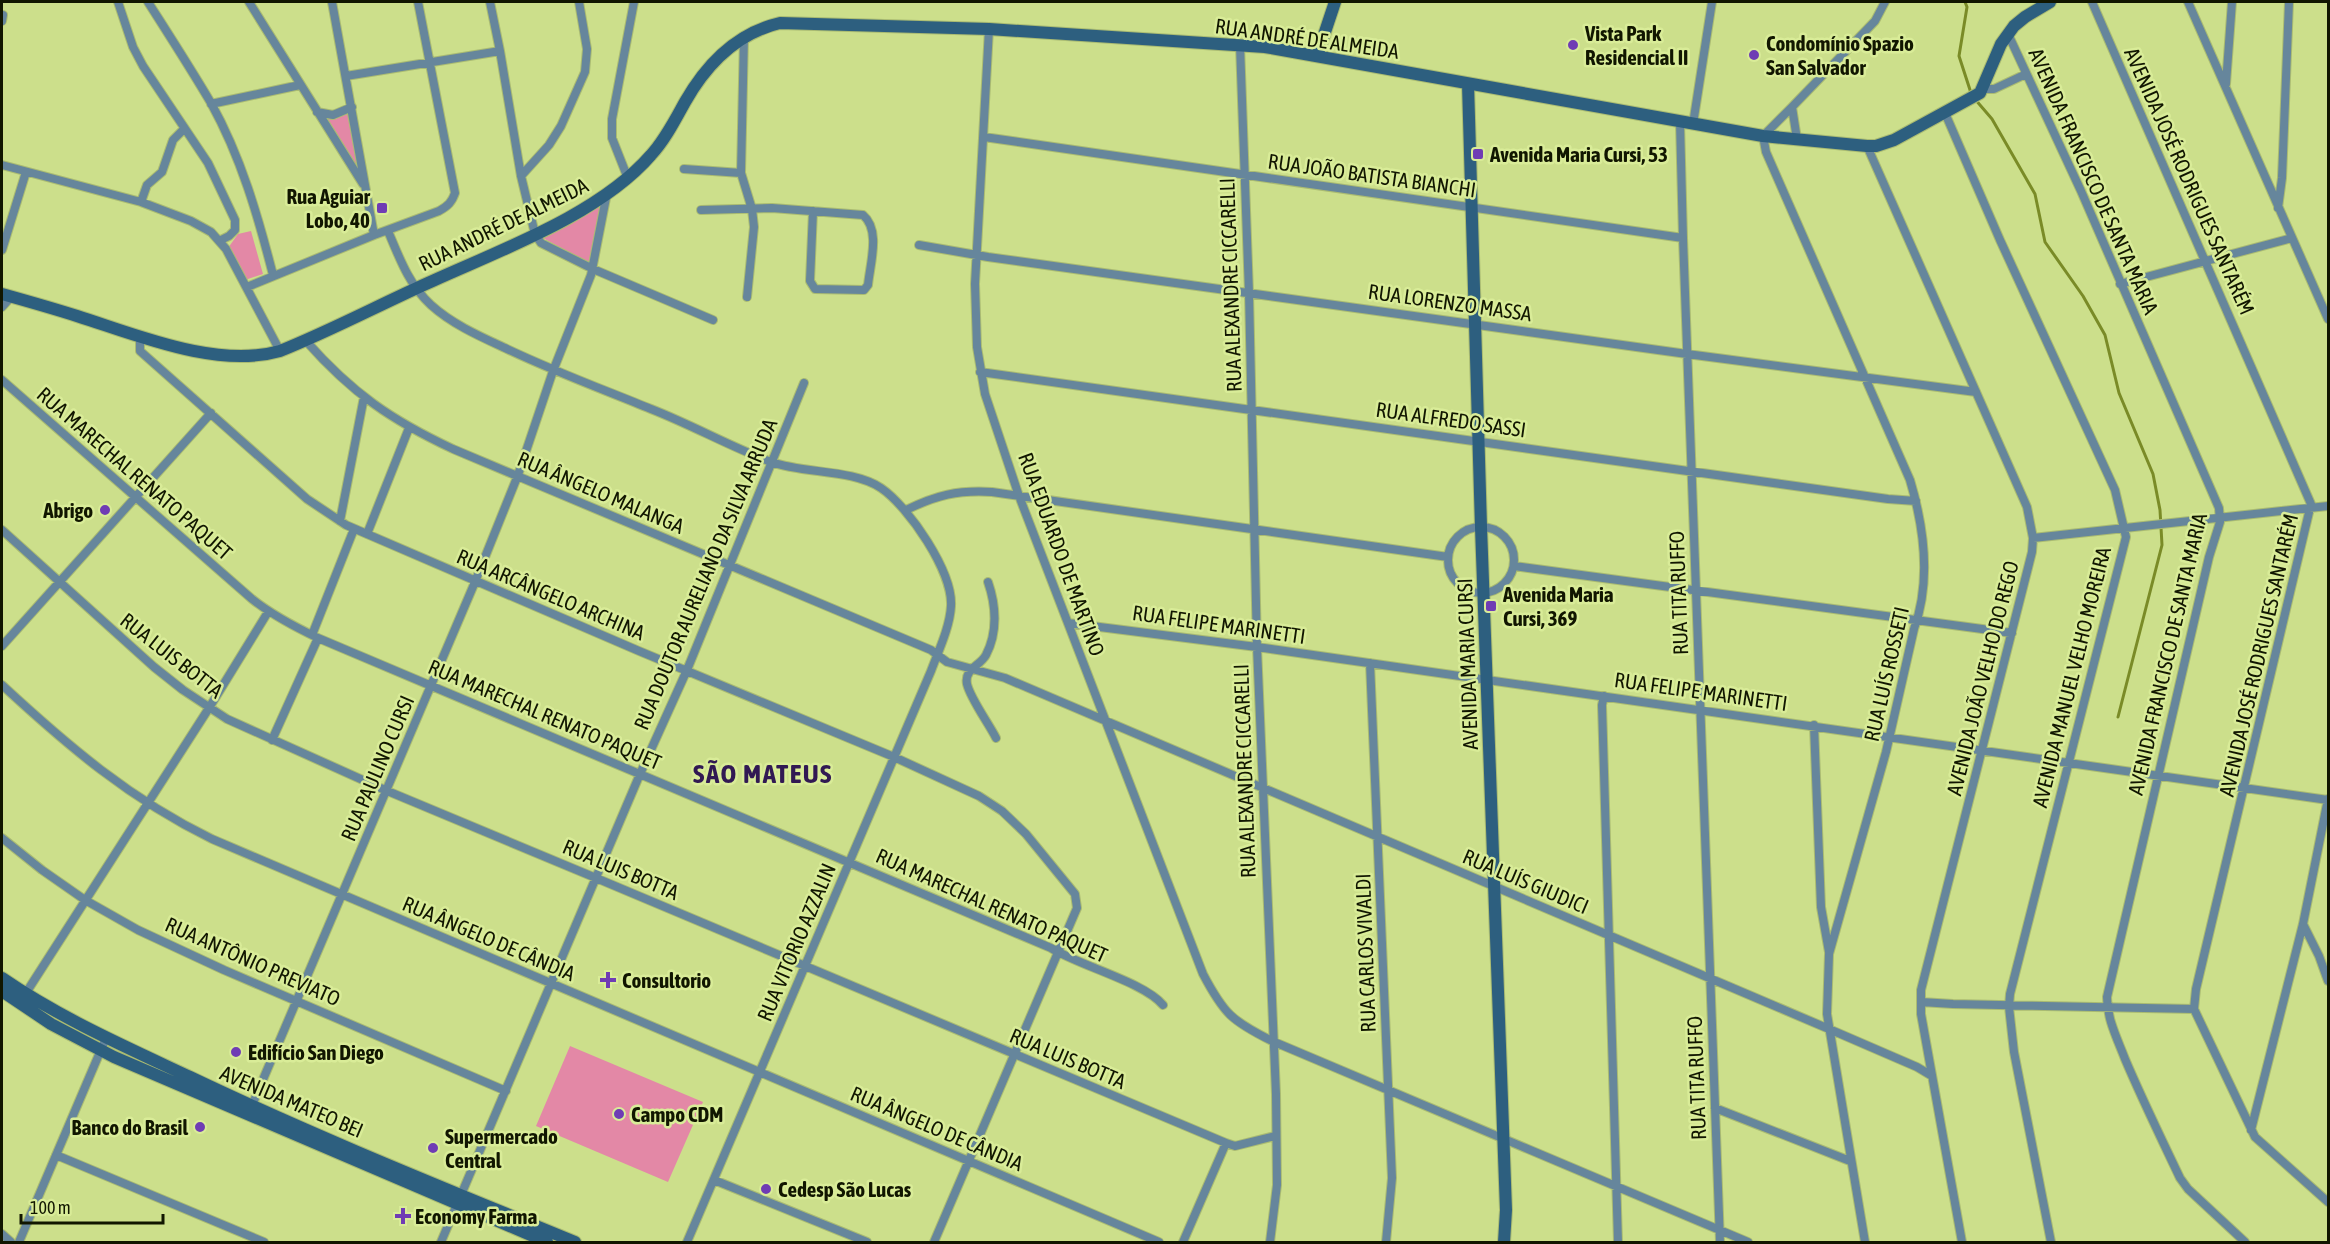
<svg xmlns="http://www.w3.org/2000/svg" width="2330" height="1244" font-family="'Asap Condensed',sans-serif">
<style>
.green{fill:#e388a6}
.lines{fill:none;stroke-linecap:round;stroke-linejoin:round}
.stream{stroke:#7a8b27;stroke-width:3}
.street-casing{stroke:#aabb72;stroke-width:10}
.secondary-casing{stroke:#aabb72;stroke-width:14}
.street{stroke:#66869c;stroke-width:8}
.secondary{stroke:#2d5f7f;stroke-width:12}
.poi-dot{fill:#6f3cb4;stroke:#d9ec98;stroke-width:2}
.labels{text-anchor:middle;dominant-baseline:central;stroke-width:5;stroke-linejoin:round;paint-order:stroke}
.poi-label{font-size:21px;font-weight:bold;fill:#111600;stroke:#d9ec98;text-anchor:start}
.street-label{font-size:21px;fill:#111600;stroke:#d9ec98}
.district-label{font-size:27px;font-weight:bold;letter-spacing:1.5px;fill:#311953;stroke:#d9ec98}
</style>
<rect width="100%" height="100%" fill="#ccdf8b"/>
<path class="green" d="M347,111L358,171L324,119H336Z
M600,203L598,223L589,263L541,237Z
M251,231L263,274L245,280L228,248L238,234Z
M570,1046L703,1102L668,1182L536,1126Z"/>
<g class="lines">
<path class="stream" d="M1965,2L1967,7L1959,56L1971,93
M1974,98L1992,119L2035,194L2045,242L2083,296L2105,335L2119,393L2153,474L2160,510L2162,545L2118,717"/>
<defs>
<path id="street" d="M118,2L133,47L143,66L208,163L235,220V230L229,236L219,241
M148,2C169,35 191,69 211,103C241,157 258,216 273,275
M249,2L363,184
M332,2L374,235
M490,2L500,51L521,176L535,234L541,243L593,269L713,320
M2092,2L2311,504L2196,989L2194,1009L2255,1137L2328,1202
M2188,2L2328,319
M2,21L3,15
M989,29L975,284L977,347L985,394L1019,496L1203,974C1224,1014 1232,1021 1272,1041L1748,1242
M2008,34L2081,191L2219,508L2220,522L2209,557L2107,997C2107,1019 2117,1038 2125,1059C2142,1099 2161,1138 2180,1178L2188,1189L2245,1242
M744,36L741,173L752,209L754,227L747,297
M1240,45L1249,293L1257,647L1276,1094L1277,1185L1270,1242
M346,76L500,51
M2226,84L2232,2
M1983,89H1994L2026,74
M211,104L300,85
M1792,107L1875,21L1885,2
M317,112L333,115L352,107
M1945,113L2000,240L2115,490L2126,537L2010,994L2009,1007L2014,1052L2051,1242
M1680,122L1683,238L1720,1242
M1693,124L1712,2
M984,137L1683,238
M1797,139L1792,107L1763,136L1766,152L1910,480C1924,527 1931,582 1914,629L1886,752L1829,954L1827,1014L1865,1242
M1867,146L2027,507L2033,538L2032,552L1921,990V1014L1962,1242
M2,165L141,202L191,221L211,232L226,249L280,351
M684,169L741,173
M521,176L549,145L561,126L585,72L587,49L579,2
M627,176L612,138V119L634,2
M141,202L147,185L162,172L173,140L184,129
M2278,208L2282,178L2289,2
M701,210L772,208L863,215C881,230 870,264 868,285L864,290L815,289L810,281L813,211
M388,231C399,257 409,285 431,305C452,324 479,336 505,348C553,371 602,389 651,409C692,425 731,447 771,462C805,474 852,469 881,488C909,507 953,572 951,606C950,627 938,652 931,671L687,1242
M919,245L988,257L1687,354L1976,392
M2,250L26,172
M2120,284L2292,238
M247,287L374,235L439,211C448,206 452,202 455,193L418,2
M2,307L11,297
M140,337V351L307,499L346,525L639,651L894,757L979,796L1002,811L1026,834L1075,894L1077,908L934,1242
M306,341C352,393 391,420 453,449L931,650L947,662L1005,678L1829,1029L1917,1067L1932,1076
M980,372L1888,499L1916,501
M2,380L252,599C272,615 295,627 318,638L1051,948C1080,966 1144,982 1163,1005
M906,510C937,495 957,490 992,492L1448,557
M340,521L364,397
M1448 560a33 33 0 1 1 66 0a33 33 0 1 1-66 0Z
M2,530L154,667L183,690L227,719L385,790L596,878L1226,1143L1235,1146L1275,1136
M367,534L409,428
M2033,538L2328,506
M1514,566L2012,633
M988,582C996,605 998,632 986,655C980,666 964,669 967,684C970,698 989,724 996,738
M1068,623L1257,647L2328,800
M312,635L354,529
M2,646L211,413
M1370,663L1392,1178L1386,1242
M2,685C68,746 130,799 212,839L1159,1242
M1604,696L1602,705L1618,1242
M1814,725L1821,907L1829,952
M272,740L318,638
M2,838L42,870L85,900L138,930L224,970L506,1091
M2303,924L2319,956L2328,981
M24,996L209,708L268,612
M1921,1002L1953,1004L2194,1009
M1715,1108L1850,1161
M250,1110L475,582L518,475L553,371L591,275L607,193
M2251,1130L2303,924L2328,799
M56,1155L264,1242
M714,1180L867,1242
M2,1234L11,1242
M19,1242L106,1038
M441,1242L640,774L687,670L804,383
M1183,1242L1226,1143"/>
<path id="secondary" d="M1317,56L1335,2
M1468,84L1481,527L1506,1210L1504,1242
M2,294C27,301 52,308 77,316C137,335 217,369 280,351C330,331 379,305 428,283C500,250 599,215 651,155C665,140 675,120 685,102C706,65 737,33 780,23L989,29L1265,47L1763,136L1867,146H1876L1894,140L1980,93L2001,44L2014,26L2025,17L2050,2
M2,978C60,1018 126,1047 190,1077C316,1137 446,1189 575,1242
M2,991L51,1024L114,1057L547,1242"/>
</defs>
<use href="#street" class="street-casing"/>
<use href="#secondary" class="secondary-casing"/>
<use href="#street" class="street"/>
<use href="#secondary" class="secondary"/>
</g>
<g class="poi-dot">
<circle cx="1573" cy="45" r="6"/>
<circle cx="1754" cy="55" r="6"/>
<rect x="1472" y="148" width="12" height="12" rx="3"/>
<rect x="376" y="202" width="12" height="12" rx="3"/>
<circle cx="105" cy="510" r="6"/>
<rect x="1485" y="600" width="12" height="12" rx="3"/>
<path d="M605 971h6v6h6v6h-6v6h-6v-6h-6v-6h6z"/>
<circle cx="236" cy="1052" r="6"/>
<circle cx="619" cy="1114" r="6"/>
<circle cx="200" cy="1127" r="6"/>
<circle cx="433" cy="1148" r="6"/>
<circle cx="766" cy="1189" r="6"/>
<path d="M400 1207h6v6h6v6h-6v6h-6v-6h-6v-6h6z"/>
</g>
<g class="labels">
<g class="poi-label">
<text x="1585" y="33">Vista Park<tspan x="1585" dy="24">Residencial II</tspan></text>
<text x="1766" y="43">Condomínio Spazio<tspan x="1766" dy="24">San Salvador</tspan></text>
<text x="1490" y="154">Avenida Maria Cursi, 53</text>
<text x="370" y="196" text-anchor="end">Rua Aguiar<tspan x="370" dy="24">Lobo, 40</tspan></text>
<text x="93" y="510" text-anchor="end">Abrigo</text>
<text x="1503" y="594">Avenida Maria<tspan x="1503" dy="24">Cursi, 369</tspan></text>
<text x="622" y="980">Consultorio</text>
<text x="248" y="1052">Edifício San Diego</text>
<text x="631" y="1114">Campo CDM</text>
<text x="188" y="1127" text-anchor="end">Banco do Brasil</text>
<text x="445" y="1136">Supermercado<tspan x="445" dy="24">Central</tspan></text>
<text x="778" y="1189">Cedesp São Lucas</text>
<text x="415" y="1216">Economy Farma</text>
</g>
<g class="street-label">
<text transform="translate(1307 38) rotate(8)">RUA ANDRÉ DE ALMEIDA</text>
<text transform="translate(1372 175) rotate(8)">RUA JOÃO BATISTA BIANCHI</text>
<text transform="translate(2094 181) rotate(66)">AVENIDA FRANCISCO DE SANTA MARIA</text>
<text transform="translate(2190 181) rotate(66)">AVENIDA JOSÉ RODRIGUES SANTARÉM</text>
<text transform="translate(503 224) rotate(-26)">RUA ANDRÉ DE ALMEIDA</text>
<text transform="translate(1230 285) rotate(-92)">RUA ALEXANDRE CICCARELLI</text>
<text transform="translate(1450 302) rotate(8)">RUA LORENZO MASSA</text>
<text transform="translate(1451 419) rotate(8)">RUA ALFREDO SASSI</text>
<text transform="translate(135 473) rotate(41)">RUA MARECHAL RENATO PAQUET</text>
<text transform="translate(601 492) rotate(23)">RUA ÂNGELO MALANGA</text>
<text transform="translate(1062 554) rotate(70)">RUA EDUARDO DE MARTINO</text>
<text transform="translate(705 574) rotate(-67)">RUA DOUTOR AURELIANO DA SILVA ARRUDA</text>
<text transform="translate(1678 593) rotate(-92)">RUA TITA RUFFO</text>
<text transform="translate(551 594) rotate(23)">RUA ARCÂNGELO ARCHINA</text>
<text transform="translate(1219 624) rotate(8)">RUA FELIPE MARINETTI</text>
<text transform="translate(2167 654) rotate(-77)">AVENIDA FRANCISCO DE SANTA MARIA</text>
<text transform="translate(172 655) rotate(38)">RUA LUIS BOTTA</text>
<text transform="translate(2258 655) rotate(-77)">AVENIDA JOSÉ RODRIGUES SANTARÉM</text>
<text transform="translate(1467 664) rotate(-92)">AVENIDA MARIA CURSI</text>
<text transform="translate(1886 674) rotate(-77)">RUA LUÍS ROSSETI</text>
<text transform="translate(2071 677) rotate(-76)">AVENIDA MANUEL VELHO MOREIRA</text>
<text transform="translate(1982 678) rotate(-76)">AVENIDA JOÃO VELHO DO REGO</text>
<text transform="translate(1701 691) rotate(8)">RUA FELIPE MARINETTI</text>
<text transform="translate(545 714) rotate(23)">RUA MARECHAL RENATO PAQUET</text>
<text transform="translate(377 768) rotate(-67)">RUA PAULINO CURSI</text>
<text transform="translate(1244 771) rotate(-92)">RUA ALEXANDRE CICCARELLI</text>
<text transform="translate(621 869) rotate(23)">RUA LUIS BOTTA</text>
<text transform="translate(1526 881) rotate(23)">RUA LUÍS GIUDICI</text>
<text transform="translate(992 905) rotate(24)">RUA MARECHAL RENATO PAQUET</text>
<text transform="translate(489 938) rotate(23)">RUA ÂNGELO DE CÂNDIA</text>
<text transform="translate(796 942) rotate(-67)">RUA VITORIO AZZALIN</text>
<text transform="translate(1365 953) rotate(-92)">RUA CARLOS VIVALDI</text>
<text transform="translate(253 961) rotate(24)">RUA ANTÔNIO PREVIATO</text>
<text transform="translate(1068 1058) rotate(23)">RUA LUIS BOTTA</text>
<text transform="translate(1696 1078) rotate(-92)">RUA TITA RUFFO</text>
<text transform="translate(292 1101) rotate(23)">AVENIDA MATEO BEI</text>
<text transform="translate(937 1128) rotate(23)">RUA ÂNGELO DE CÂNDIA</text>
</g>
<g class="district-label">
<text x="763" y="773">SÃO MATEUS</text>
</g>
</g>
<rect width="2330" height="1244" fill="none" stroke="#111600" stroke-width="6"/>
<path d="M21 1214v9h142v-9" fill="none" stroke="#111600" stroke-width="3"/>
<text x="30" y="1214" font-size="18" fill="#111600" stroke="#d9ec98" stroke-width="4.5" paint-order="stroke">100 m</text>
</svg>
